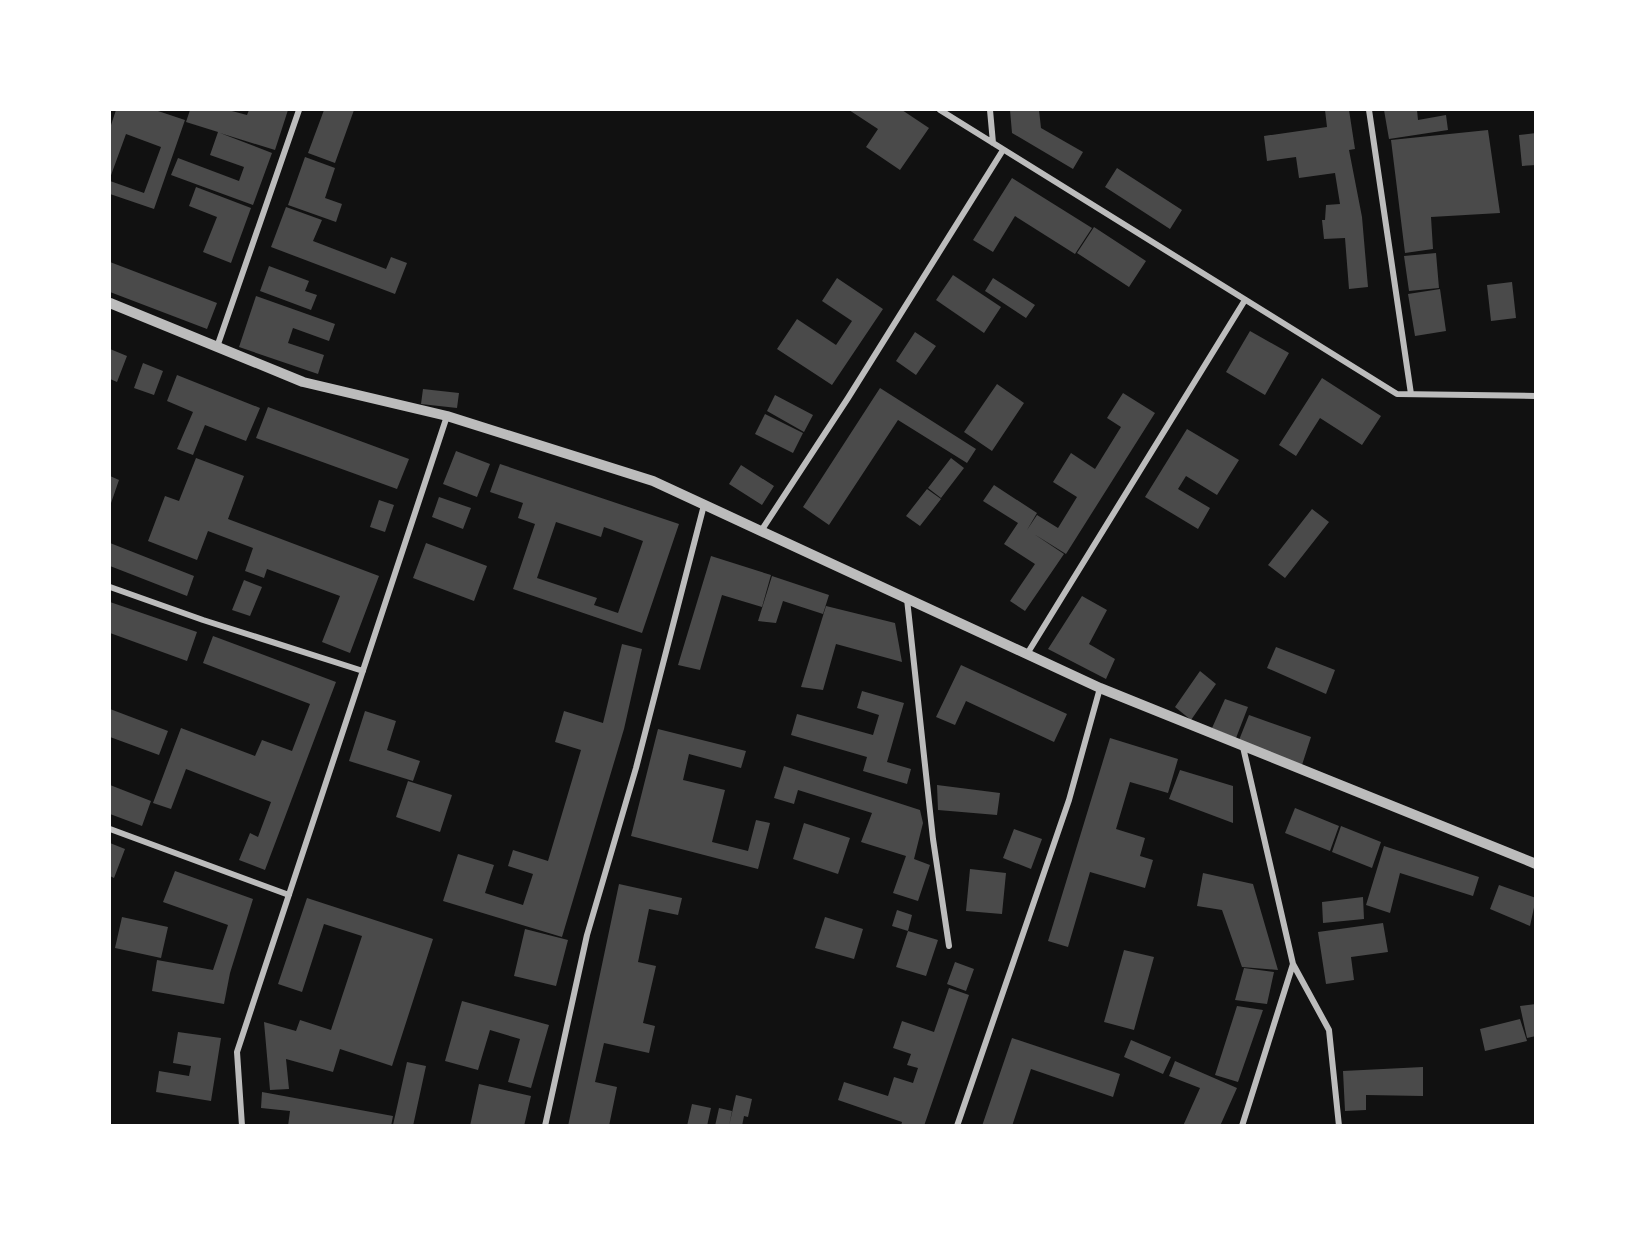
<svg xmlns="http://www.w3.org/2000/svg" width="1645" height="1235" font-family="Manrope,sans-serif">
<style>
.building{fill:#4a4a4a;fill-rule:evenodd}
.lines{fill:none;stroke-linecap:round;stroke-linejoin:round}
.minor{stroke:#bcbcbc;stroke-width:6}
.tertiary{stroke:#bcbcbc;stroke-width:10}
</style>
<rect width="100%" height="100%" fill="#111"/>
<path class="building" d="M116,110H155L185,120L154,209L110,194V181L144,193L161,147L126,134L110,178V128Z
M190,110H228L247,115L249,110H288L275,150L220,133L272,153L253,205L171,175L178,158L239,181L244,167L210,155L218,132L186,122Z
M324,110H354L335,163L308,153Z
M849,110H902L929,128L900,170L866,147L878,129Z
M1010,110H1039L1041,128L1083,152L1073,169L1012,133Z
M1325,110H1349L1355,149L1349,150L1362,217L1368,287L1349,289L1345,238L1324,239L1322,220H1325L1326,205L1340,204L1335,173L1299,178L1296,157L1267,161L1264,136L1327,127Z
M1384,110H1417L1418,120L1446,115L1448,130L1389,139Z
M1488,130L1500,213L1431,217L1433,249L1405,253L1391,140Z
M1536,133V165L1522,166L1519,135Z
M305,157L335,168L325,198L342,204L336,222L288,205Z
M1117,168L1182,210L1170,229L1105,187Z
M1012,178L1092,228L1075,254L1015,216L993,252L973,240Z
M196,187L251,208L231,263L203,252L217,217L189,206Z
M286,207L322,220L313,241L386,269L391,257L407,263L395,294L271,247Z
M1094,227L1146,261L1129,287L1077,253Z
M1436,253L1439,288L1409,291L1404,256Z
M110,262L217,303L207,329L110,292Z
M269,266L309,281L305,291L317,295L311,310L260,291Z
M953,275L1001,307L984,333L936,300Z
M837,278L883,309L832,385L777,349L797,319L836,345L852,321L822,301Z
M993,278L1035,305L1026,318L985,291Z
M1512,282L1516,318L1491,321L1487,285Z
M1440,289L1446,331L1415,336L1408,294Z
M256,296L335,324L329,341L293,328L288,343L324,355L318,374L239,347Z
M1250,331L1289,353L1265,395L1226,372Z
M915,332L936,346L916,375L896,361Z
M110,349L127,356L117,382L110,379Z
M143,363L163,371L154,395L134,388Z
M177,375L260,408L246,441L205,425L193,455L177,449L193,412L167,401Z
M1322,378L1381,416L1362,445L1320,418L1296,456L1279,445Z
M997,384L1024,403L992,451L964,432Z
M880,388L976,449L967,463L898,420L829,525L803,507Z
M423,389L459,393L457,408L421,404Z
M1123,393L1155,413L1066,554L1034,534L1064,554L1025,611L1010,601L1035,564L1004,544L1018,523L983,501L994,485L1037,513L1027,530L1037,515L1058,528L1077,497L1053,482L1071,453L1095,469L1121,427L1107,418Z
M775,395L813,415L804,432L767,411Z
M268,407L409,459L397,489L256,438Z
M765,414L803,433L793,453L755,434Z
M1187,429L1239,460L1217,495L1186,476L1178,489L1210,508L1198,529L1145,497Z
M456,451L490,464L477,497L443,484Z
M196,458L244,476L228,519L379,576L350,653L322,642L340,596L267,569L264,578L245,571L253,548L208,531L197,560L148,541L165,496L179,501Z
M951,458L964,468L941,498L928,488Z
M500,464L679,524L642,633L513,589L535,524L518,518L523,503L490,492ZM556,522L601,537L604,527L643,541L618,613L594,605L597,598L537,578Z
M741,465L774,486L762,505L729,484Z
M110,476L119,480L110,506Z
M927,489L941,499L920,526L906,516Z
M439,497L471,508L463,529L432,517Z
M379,500L394,505L385,532L370,527Z
M1312,509L1329,522L1285,578L1268,565Z
M110,543L194,576L187,596L110,566Z
M426,543L487,566L474,601L413,578Z
M711,556L771,575L762,607L722,595L700,670L678,665Z
M772,576L829,595L823,614L783,601L776,623L758,621Z
M244,580L262,587L250,616L232,610Z
M1082,596L1107,610L1089,644L1115,659L1106,679L1048,649Z
M110,602L197,632L187,661L110,633Z
M826,606L895,623L902,662L836,644L823,690L801,687Z
M213,636L336,682L265,870L239,860L250,833L258,837L271,802L186,769L171,809L153,803L181,728L255,756L262,740L292,751L310,704L203,663Z
M622,644L642,649L624,729L562,937L443,901L458,854L494,865L485,893L523,905L533,874L508,866L513,850L548,861L581,750L555,742L564,711L603,723Z
M1276,647L1335,670L1326,694L1267,668Z
M961,665L1067,714L1054,742L966,701L955,725L936,717Z
M1200,671L1216,684L1191,720L1175,707Z
M862,691L904,703L887,762L911,769L907,784L863,771L867,757L791,735L797,714L873,735L879,715L857,708Z
M1225,699L1248,707L1236,738L1212,728Z
M110,709L168,731L159,755L110,737Z
M365,711L396,721L387,750L420,761L413,781L349,761Z
M1249,715L1311,737L1302,765L1239,740Z
M658,729L746,751L741,768L689,754L683,780L725,790L712,842L748,851L756,820L770,823L758,869L631,836Z
M1110,738L1178,759L1168,793L1130,782L1116,829L1145,838L1140,856L1153,860L1145,888L1090,872L1068,947L1048,941Z
M784,766L920,810L923,823L914,859L930,865L918,901L893,893L906,856L861,842L872,813L798,790L794,804L774,798Z
M1180,770L1233,786V823L1169,799Z
M408,781L452,795L440,832L396,817Z
M110,785L151,801L142,826L110,814Z
M937,785L1000,793L997,815L938,810Z
M1295,808L1339,826L1330,851L1285,833Z
M804,823L850,838L838,874L793,859Z
M1341,826L1381,842L1372,868L1332,852Z
M1014,829L1042,839L1031,869L1003,858Z
M110,843L125,849L114,878L110,876Z
M1384,846L1479,877L1473,896L1400,873L1390,913L1366,905Z
M970,869L1006,873L1002,914L966,911Z
M175,871L253,899L230,973L224,1004L152,991L157,960L213,970L228,925L163,902Z
M1203,873L1253,884L1278,970L1242,967L1222,910L1197,906Z
M619,884L682,898L678,915L649,909L638,962L656,966L643,1023L655,1026L649,1053L604,1043L595,1082L617,1087L609,1126H568Z
M1499,885L1536,898L1530,926L1490,909Z
M1363,897L1364,919L1323,923L1322,902Z
M307,898L433,939L392,1066L340,1049L333,1072L286,1059L289,1089L270,1090L264,1022L296,1031L300,1020L331,1030L362,936L324,924L302,992L278,984Z
M897,910L912,915L908,931L892,926Z
M122,917L168,927L161,958L115,948Z
M825,917L863,929L854,959L815,948Z
M1383,923L1388,952L1351,957L1354,980L1326,984L1318,932Z
M525,929L568,940L556,986L514,976Z
M908,931L938,940L926,976L896,967Z
M1124,950L1154,957L1134,1030L1104,1022Z
M955,962L974,969L966,991L947,984Z
M1244,968L1274,972L1267,1004L1235,1000Z
M949,988L969,995L924,1126H901L902,1122L838,1100L844,1082L888,1096L894,1077L913,1083L918,1068L907,1065L911,1054L893,1048L902,1021L934,1032Z
M462,1001L549,1025L531,1088L508,1082L520,1039L490,1030L478,1070L445,1061Z
M1536,1004V1036L1527,1038L1520,1006Z
M1237,1006L1263,1010L1238,1082L1215,1075Z
M1520,1019L1527,1041L1485,1051L1480,1029Z
M178,1032L221,1038L211,1101L156,1092L159,1071L189,1076L191,1066L173,1063Z
M1012,1038L1120,1074L1113,1097L1031,1069L1012,1126H982Z
M1131,1040L1171,1057L1163,1074L1124,1057Z
M1175,1061L1237,1088L1220,1126H1183L1200,1088L1169,1076Z
M407,1062L426,1066L413,1126H398L393,1125Z
M1423,1067V1096L1366,1095V1110L1345,1111L1343,1071Z
M479,1084L531,1096L524,1126H470Z
M262,1092L393,1116L391,1126H288L290,1111L261,1108Z
M736,1095L752,1099L748,1117L744,1116L742,1126H729Z
M692,1104L711,1108L707,1126H687Z
M719,1108L732,1111L729,1126H715Z"/>
<g class="lines">
<path class="minor" d="M940,110L1397,394L1536,396
M990,110L993,143
M1369,110L1411,394
M217,347L299,110
M761,531L848,398L1003,150
M110,587L203,620L363,671
M907,599L933,839L949,946
M1027,654L1245,300
M110,829L289,895
M1293,964L1329,1030L1339,1126
M242,1126L237,1052L447,416
M545,1126L587,935L636,768L704,505
M957,1126L1069,800L1100,688
M1242,1126L1293,964L1243,747"/>
<path class="tertiary" d="M110,303L303,382L447,416L653,481L1100,688L1536,864"/>
</g>
<rect width="1645" height="1235" fill="none" stroke="#ffffff" stroke-width="222"/>
</svg>
